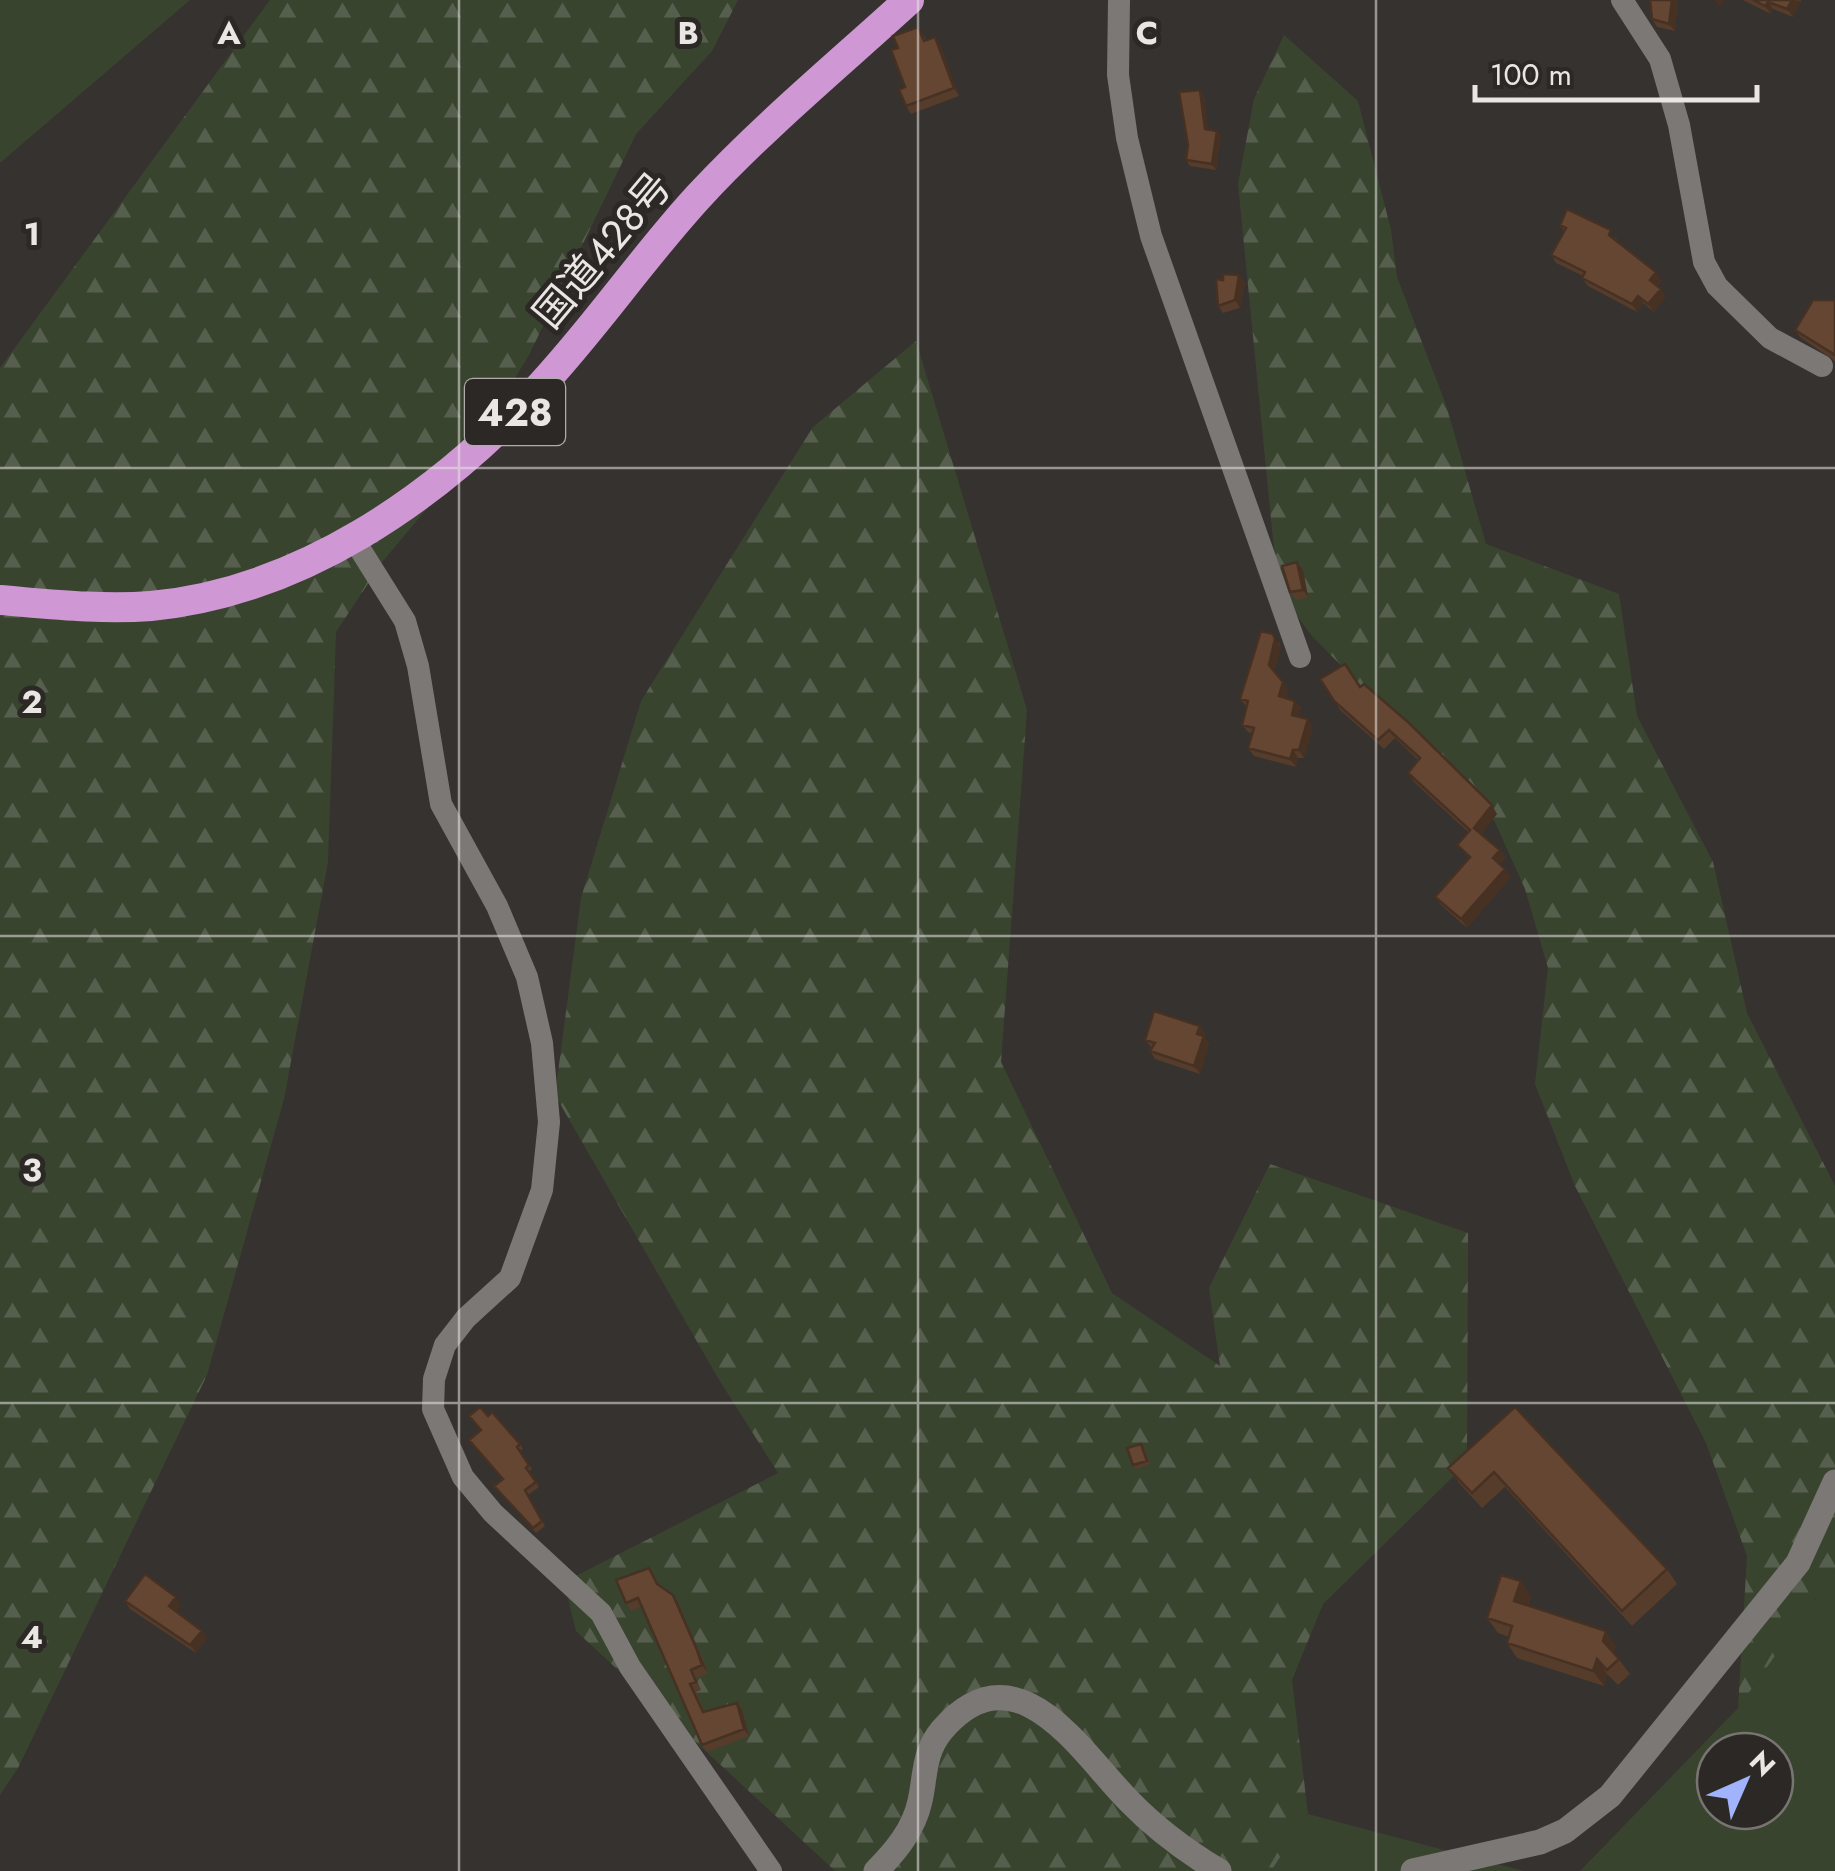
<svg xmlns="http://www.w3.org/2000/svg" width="1835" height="1871" font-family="Jost,'Noto Sans JP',sans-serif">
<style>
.grass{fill:#39442f;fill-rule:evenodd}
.forest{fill:url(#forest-firs)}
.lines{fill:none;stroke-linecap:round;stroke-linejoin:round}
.street{stroke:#7c7875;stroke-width:22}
.secondary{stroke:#7c7875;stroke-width:25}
.highway{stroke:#cf98d4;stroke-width:30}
.wall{fill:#563c2b}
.shaded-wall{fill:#463123}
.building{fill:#644632;stroke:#463123;stroke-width:2.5}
.grid{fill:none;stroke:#e9e6e4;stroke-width:2.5;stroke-opacity:0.55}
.labels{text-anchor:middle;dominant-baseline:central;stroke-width:10;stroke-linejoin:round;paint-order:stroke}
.shield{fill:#2c2825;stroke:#b0adab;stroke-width:2.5}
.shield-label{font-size:38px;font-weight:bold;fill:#e9e6e4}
.street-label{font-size:40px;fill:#e9e6e4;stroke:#2c2825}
.grid-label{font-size:32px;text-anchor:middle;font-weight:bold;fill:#e9e6e4;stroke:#2c2825;stroke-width:10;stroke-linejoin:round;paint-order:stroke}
</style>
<defs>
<pattern id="forest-firs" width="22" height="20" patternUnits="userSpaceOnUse" patternTransform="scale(2.5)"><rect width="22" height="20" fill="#39442f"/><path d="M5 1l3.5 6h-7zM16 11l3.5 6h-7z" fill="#565f4d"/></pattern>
</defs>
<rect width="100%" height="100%" fill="#36322f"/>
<path class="grass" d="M0,0H190L0,163Z
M1835,1571V1871H1580L1738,1708ZM1715,1751H1775V1811H1715Z
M1308,1814L1524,1871H1271Z"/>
<path class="forest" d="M270,0H738L712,51L636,134L529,355L459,470L383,561L336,632L328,862L284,1099L207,1375L18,1768L0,1795V368Z
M1284,35L1358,101L1391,230L1397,277L1446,405L1486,544L1619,594L1637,716L1713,862L1747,1013L1835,1186V1571L1738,1708L1747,1556L1706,1443L1575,1186L1535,1084L1548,968L1525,889L1495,822L1312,636L1278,590L1238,184L1254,99Z
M916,341L1027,710L1001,1062L1112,1293L1220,1366L1209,1288L1270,1164L1468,1233L1467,1463L1323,1604L1292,1680L1308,1814L1271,1871H835L576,1631L564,1582L778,1473L718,1378L555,1095L581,898L641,701L813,427Z"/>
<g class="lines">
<path class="street" d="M1119,0L1118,75L1127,138L1151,236L1300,657
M1622,0L1660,59L1679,125L1704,262L1717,286L1770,338L1822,366
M353,538L405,621L418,666L441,804L497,906L527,977L542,1043L549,1122L542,1190L510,1278L466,1318L445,1345L434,1379L433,1409L463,1477L493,1513L601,1613L630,1667L771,1871"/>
<path class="secondary" d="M876,1871C896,1851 914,1829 920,1801C926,1774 923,1753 942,1730C1017,1643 1082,1754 1129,1801C1156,1829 1186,1851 1219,1871
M1413,1871L1540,1842L1565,1831L1610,1796L1798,1563L1835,1482"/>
<path class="highway" d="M0,600C49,604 102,610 151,606C300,592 434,499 534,393C593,331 641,259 699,196C764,126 839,64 909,0"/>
</g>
<path class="wall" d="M1678,0L1675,31L1657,27L1652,19Z
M1743,0H1801V1L1793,17L1773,9L1771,14Z
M923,34L926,40L935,37L940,44L959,96L911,114L906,106L905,87Z
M1204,95L1208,130L1217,131L1221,136L1216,170L1190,166L1186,160Z
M1560,225L1617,238L1616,240L1662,280L1657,286L1666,296L1654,312L1643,303L1637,312L1588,286L1582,278L1583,276L1556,263L1551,255L1564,231Z
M1239,275L1245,283L1240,308L1223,313L1218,306L1223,280Z
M1835,299V361L1800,337L1795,330Z
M1297,562L1303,570L1308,597L1296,600L1290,592Z
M1279,642L1281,647L1274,672L1288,690L1286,698L1295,701L1301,708L1298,717L1308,719L1313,727L1304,758H1298L1296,767L1254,756L1248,748L1253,734L1248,732L1242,725L1247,707L1240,699Z
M1320,679L1360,687L1497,814L1481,834L1500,850L1506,858L1500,864L1511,877L1467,928L1441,905L1435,897L1469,858L1457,845L1468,832L1414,782L1408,773L1418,760L1395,738L1384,749L1340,710Z
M1200,1026L1205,1033L1204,1037L1209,1044L1200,1074L1155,1059L1150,1051L1152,1048L1145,1040Z
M1515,1407L1667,1569L1677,1584L1632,1626L1505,1487L1482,1508L1459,1483L1448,1468Z
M488,1416L520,1444L523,1449L520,1451L532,1469L529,1472L539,1487L528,1495L545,1526L536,1533L494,1486L503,1480L480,1430Z
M1144,1447L1150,1464L1136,1469L1133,1465Z
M649,1568L659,1586L673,1595L678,1603L702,1657L708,1673L696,1678L701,1690L696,1692L704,1711L742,1710L749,1736L707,1752L702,1745L642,1606L631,1611L626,1603Z
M1531,1596L1528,1606L1616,1646L1614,1653L1630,1674L1618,1685L1607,1674L1604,1686L1517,1658L1507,1643L1509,1637L1498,1633L1487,1618Z
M125,1601L181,1605L176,1611L202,1631L207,1638L196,1653L130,1609Z"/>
<path class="shaded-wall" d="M1672,0H1678L1675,31L1669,24Z
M1714,0H1725L1719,7Z
M1792,0L1801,1L1793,17L1787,9Z
M1768,2L1773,9L1771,14L1765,6Z
M935,37L940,44L959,96L954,88Z
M1200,90L1204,95L1209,135L1205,129Z
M1217,131L1221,136L1216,170L1212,164Z
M1656,272L1662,280L1656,287L1650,280Z
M1239,275L1245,283L1240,308L1235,300Z
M1661,289L1666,296L1654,312L1648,304Z
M1638,296L1643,303L1637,312L1632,304Z
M1297,562L1303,570L1308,597L1303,590Z
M1273,634L1281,647L1274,673L1269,665Z
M1283,682L1288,690L1284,704L1279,696Z
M1295,701L1301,708L1297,723L1292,715Z
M1308,719L1313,727L1304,758L1299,750Z
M1293,750L1298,758L1296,767L1290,759Z
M1492,805L1497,814L1480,836L1474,828Z
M1500,850L1506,858L1499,866L1493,858Z
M1505,869L1511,877L1467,928L1461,919Z
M1200,1026L1205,1033L1204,1037L1209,1044L1200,1074L1194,1066L1197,1034Z
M1521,1581L1531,1596L1524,1616L1514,1601Z
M673,1595L678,1603L708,1673L702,1665Z
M176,1597L181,1605L175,1613L169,1606Z
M202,1631L207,1638L196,1653L190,1645Z
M1606,1631L1616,1646L1613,1656L1603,1641Z
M1597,1659L1607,1674L1604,1686L1593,1671Z
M737,1703L742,1710L749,1736L744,1729Z"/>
<path class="building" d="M1650,0H1672L1669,24L1652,19Z
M1753,0H1792L1787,9L1768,2L1765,6Z
M918,27L924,41L935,37L954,88L906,106L899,90L905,87L891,50L898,48L893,36Z
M1200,90L1205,129L1217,131L1212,164L1186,160L1188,145L1179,92Z
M1567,209L1611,230L1609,235L1656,272L1650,280L1661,289L1648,304L1638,296L1632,304L1582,278L1585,272L1551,255L1566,228L1560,225Z
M1223,274L1239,275L1235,300L1218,306L1216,279L1223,280Z
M1835,299V355L1795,330L1813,300H1835Z
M1297,562L1303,590L1290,592L1282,566Z
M1261,631L1273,634L1275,639L1269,665L1283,682L1279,696L1295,701L1292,715L1308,719L1299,750H1293L1290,759L1248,748L1254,728L1242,725L1248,701L1240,699Z
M1345,664L1360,687L1364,684L1409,723L1492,805L1474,828L1500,850L1493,858L1505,869L1461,919L1435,897L1470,857L1457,845L1470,830L1408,773L1420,758L1389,730L1378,740L1334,701L1320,679Z
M1154,1011L1200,1026L1197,1034L1204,1036L1194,1066L1150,1051L1155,1043L1145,1040Z
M480,1407L488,1416L492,1412L520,1444L517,1447L529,1465L526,1468L536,1482L525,1490L542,1521L533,1528L494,1486L503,1479L469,1440L481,1430L469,1416Z
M1515,1407L1667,1569L1622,1611L1494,1472L1472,1493L1448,1468Z
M1141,1444L1147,1461L1133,1465L1127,1448Z
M649,1568L657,1584L673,1595L697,1650L702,1665L691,1670L696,1682L690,1684L703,1712L737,1703L744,1729L702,1745L638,1598L626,1603L616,1580Z
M145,1574L176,1597L169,1606L202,1631L190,1645L125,1601Z
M1501,1575L1521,1581L1514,1601L1606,1631L1603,1641L1619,1659L1607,1670L1597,1659L1593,1671L1507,1643L1512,1626L1487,1618Z"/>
<path class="grid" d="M459,0V1871M918,0V1871M1376,0V1871M0,468H1835M0,936H1835M0,1403H1835"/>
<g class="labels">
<rect class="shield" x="465" y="379" width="100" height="66" rx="8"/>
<g class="shield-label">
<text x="515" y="412">428</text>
</g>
<g class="street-label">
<text transform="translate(602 250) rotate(-50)">国道428号</text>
</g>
</g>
<g class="grid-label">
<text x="229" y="44">A</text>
<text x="688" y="44">B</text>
<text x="1147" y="44">C</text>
<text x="32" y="245">1</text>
<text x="32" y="713">2</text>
<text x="32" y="1181">3</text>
<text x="32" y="1648">4</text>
</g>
<g transform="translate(1745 1781) rotate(45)"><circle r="48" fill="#2c2825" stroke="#787471" stroke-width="2.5"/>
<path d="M0-8L18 38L0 25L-18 38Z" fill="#a1b3fd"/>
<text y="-15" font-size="28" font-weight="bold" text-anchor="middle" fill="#e9e6e4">N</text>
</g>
<path d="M1475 85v15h282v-15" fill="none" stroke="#e9e6e4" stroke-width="5"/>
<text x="1490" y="85" font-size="30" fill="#e9e6e4" stroke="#2c2825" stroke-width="8" paint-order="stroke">100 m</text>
</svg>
